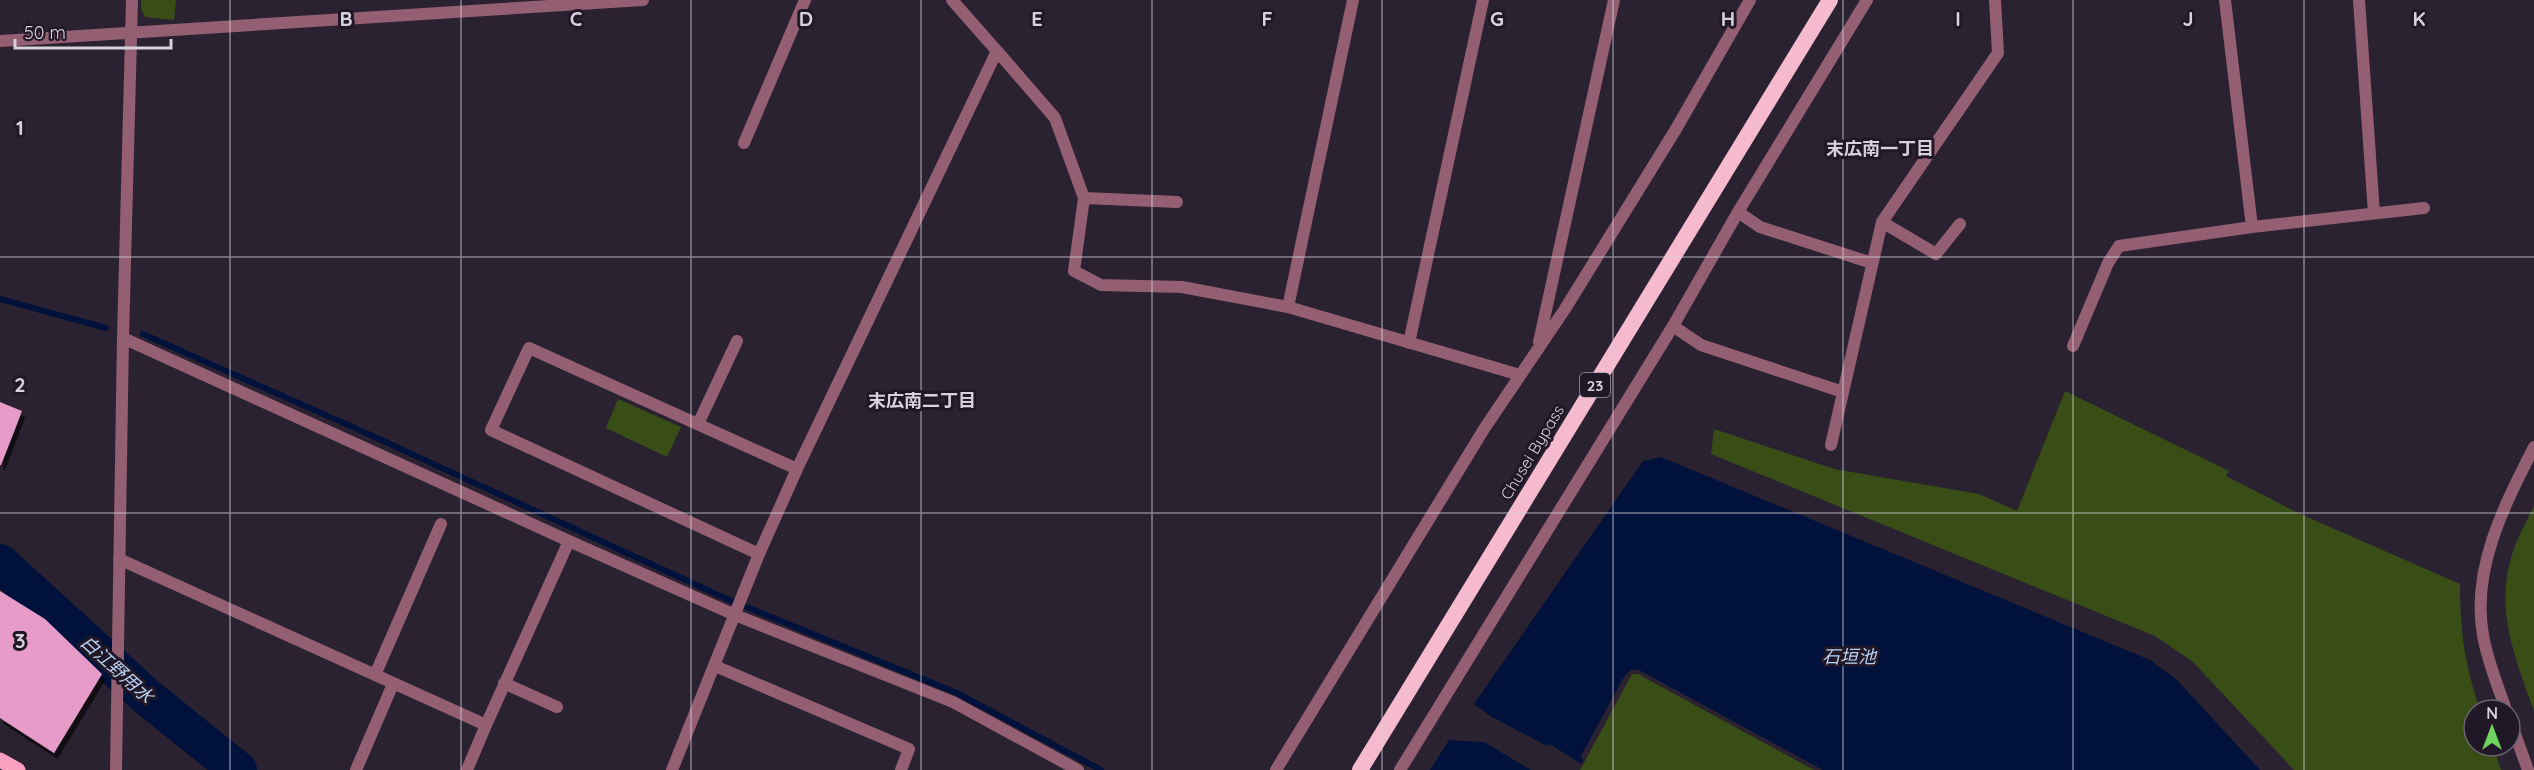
<svg xmlns="http://www.w3.org/2000/svg" width="2534" height="770" font-family="Quicksand,'Noto Sans JP',sans-serif">
<style>
.green{fill:#384e16}
.water{fill:#00123b}
.lines{fill:none;stroke-linecap:round;stroke-linejoin:round}
.stream{stroke:#00123b;stroke-width:6}
.river{stroke:#00123b;stroke-width:38}
.building{fill:#e69bc9;filter:url(#shadow)}
.minor{stroke:#955f73;stroke-width:12}
.tertiary{stroke:#955f73;stroke-width:12}
.primary{stroke:#f99fc0;stroke-width:15}
.trunk{stroke:#f5bace;stroke-width:16}
.grid{fill:none;stroke:#d6d1db;stroke-width:1.5;stroke-opacity:0.55}
.labels{text-anchor:middle;dominant-baseline:central;stroke-width:6;stroke-linejoin:round;paint-order:stroke}
.shield{fill:#211827;stroke:#a09aa5;stroke-width:1.5}
.shield-label{font-size:15px;font-weight:bold;fill:#d6d1db}
.street-label{font-size:16px;fill:#d6d1db;stroke:#211827}
.neighbourhood-label{font-size:18px;font-weight:bold;fill:#d6d1db;stroke:#211827}
.water-label{font-size:18px;font-style:italic;fill:#bad1f4;stroke:#211827}
.grid-label{font-size:20px;text-anchor:middle;font-weight:bold;fill:#d6d1db;stroke:#211827;stroke-width:6;stroke-linejoin:round;paint-order:stroke}
</style>
<defs>
<filter id="shadow"><feDropShadow dx="3.5" dy="6" stdDeviation="0" flood-color="#0009"/></filter>
</defs>
<rect width="100%" height="100%" fill="#2a2230"/>
<path class="green" d="M141,0H176L174,20L145,17L141,9Z
M2065,391L2229,471L2226,476L2298,513L2460,584C2460,633 2465,664 2480,710H2474V746H2493L2501,770H2294L2192,661L2155,636L1711,454L1714,429L1834,469L1979,494L2017,511Z
M618,399L681,427L667,457L606,428Z
M2534,506V711C2517,663 2496,614 2510,562C2515,542 2525,524 2534,506Z
M1632,674H1638L1814,770H1580Z"/>
<path class="water" d="M1661,457L2150,660L2177,680L2260,770H1823L1639,670H1631L1625,675L1581,756L1583,760L1581,764L1550,744L1547,746L1492,717L1474,704L1643,461Z
M1449,740L1484,742L1531,770H1430Z"/>
<g class="lines">
<path class="stream" d="M0,299L106,328
M143,334L366,433L727,599L957,693L1101,770"/>
<path class="river" d="M0,563L147,697L238,770"/>
</g>
<path class="building" d="M0,402L22,411L1,465H0Z
M0,591L45,619L102,674L54,753L0,718Z"/>
<g class="lines">
<path class="minor" d="M2225,0L2252,227L2424,208
M2359,0L2374,213
M0,41L643,0
M997,51L1055,118L1084,198L1177,202
M744,143L805,0
M1084,198L1074,271L1101,285L1182,287L1288,307L1353,0
M1738,212L1760,227L1872,263
M1882,222L1936,254L1960,224
M1288,307L1520,375
M1673,326L1701,345L1843,392
M123,338L569,541
M1539,342L1614,0
M1409,343L1483,0
M2073,346L2108,263L2119,246L2252,227
M698,424L737,341
M1831,445L1882,222L1998,53L1995,0
M759,554L491,430L529,348L797,469
M119,559L486,725L569,541L735,615L953,702L1078,770
M715,666L909,749L901,770
M375,675L441,524
M504,683L557,707
M116,770L123,338L132,0
M356,770L393,684
M467,770L486,725
M672,770L759,554L797,469L997,51L952,0
M1276,770L1484,429L1565,309L1676,129L1750,0
M1400,770L1673,326L1738,212L1867,0"/>
<path class="tertiary" d="M2506,710C2498,686 2487,660 2483,635C2471,569 2505,504 2534,447
M2510,720L2528,770"/>
<path class="primary" d="M0,760L18,770"/>
<path class="trunk" d="M1360,770L1830,0"/>
</g>
<path class="grid" d="M230,0V770M461,0V770M691,0V770M921,0V770M1152,0V770M1382,0V770M1613,0V770M1843,0V770M2073,0V770M2304,0V770M0,257H2534M0,513H2534"/>
<g class="labels">
<rect class="shield" x="1580" y="373" width="30" height="24" rx="4.5"/>
<g class="shield-label">
<text x="1595" y="385">23</text>
</g>
<g class="street-label">
<text transform="translate(1532 452) rotate(-59)">Chusei Bypass</text>
</g>
<g class="neighbourhood-label">
<text x="1880" y="148">末広南一丁目</text>
<text x="922" y="400">末広南二丁目</text>
</g>
<g class="water-label">
<text x="1849" y="656">石垣池</text>
<text transform="translate(117 669) rotate(42)">白江野用水</text>
</g>
</g>
<g class="grid-label">
<text x="346" y="26">B</text>
<text x="576" y="26">C</text>
<text x="806" y="26">D</text>
<text x="1037" y="26">E</text>
<text x="1267" y="26">F</text>
<text x="1497" y="26">G</text>
<text x="1728" y="26">H</text>
<text x="1958" y="26">I</text>
<text x="2188" y="26">J</text>
<text x="2419" y="26">K</text>
<text x="20" y="135">1</text>
<text x="20" y="392">2</text>
<text x="20" y="648">3</text>
</g>
<g transform="translate(2492 728)"><circle r="28" fill="#211827" stroke="#69626f" stroke-width="1.5"/>
<path d="M0-4.5L10 22L0 15L-10 22Z" fill="#70d35f"/>
<text y="-9" font-size="16" font-weight="bold" text-anchor="middle" fill="#d6d1db">N</text>
</g>
<path d="M15 39v9h156v-9" fill="none" stroke="#d6d1db" stroke-width="3"/>
<text x="24" y="39" font-size="18" fill="#d6d1db" stroke="#211827" stroke-width="4.5" paint-order="stroke">50 m</text>
</svg>
